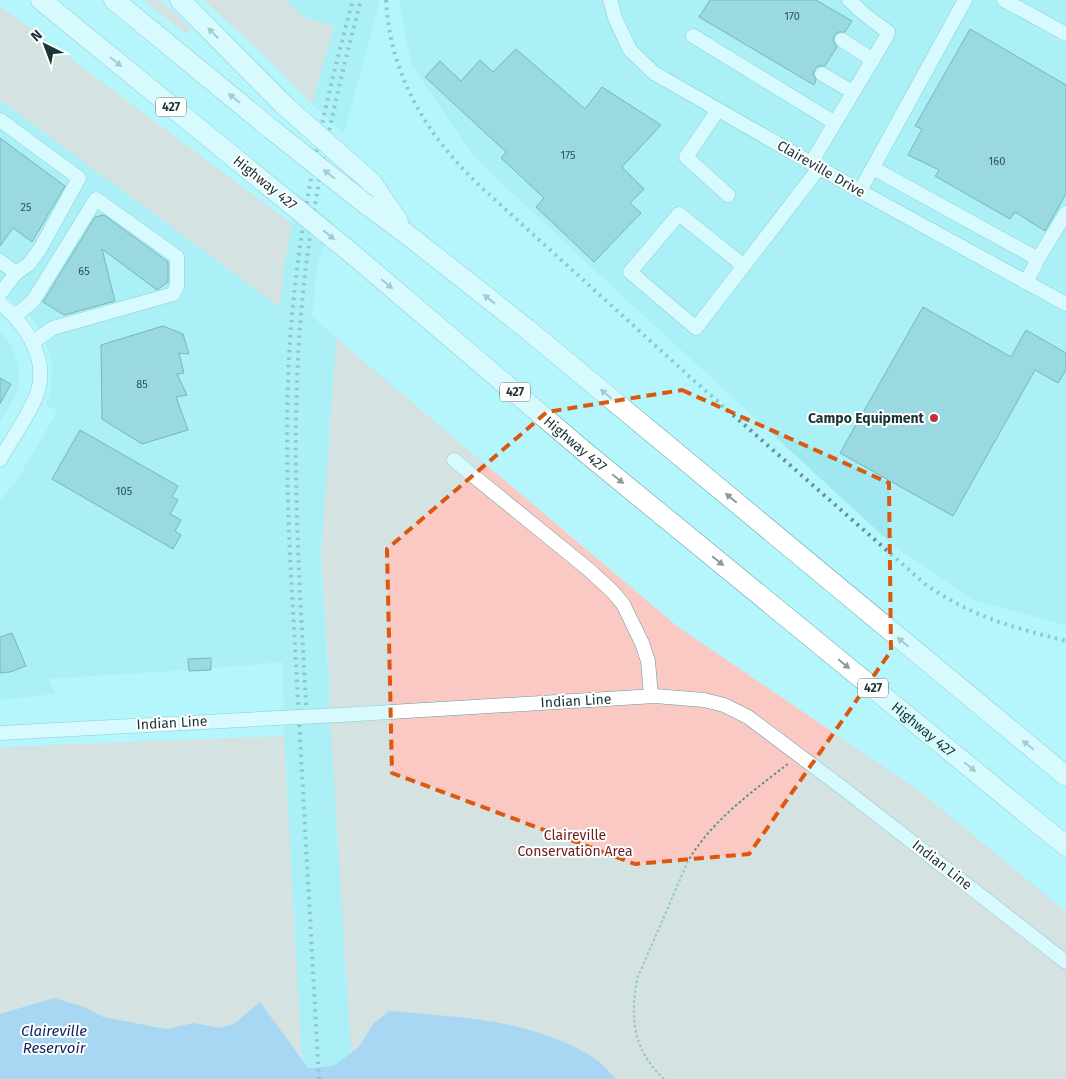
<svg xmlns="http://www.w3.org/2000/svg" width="1066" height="1079" font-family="'Fira Sans',sans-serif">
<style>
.built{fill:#9fe8f0}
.green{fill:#fbc9c4}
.water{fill:#98b1e6}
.building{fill:#78b5bc;stroke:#2b6970}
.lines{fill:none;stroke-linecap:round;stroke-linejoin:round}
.minor-casing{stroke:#5e9ba2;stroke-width:15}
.highway-casing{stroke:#5e9ba2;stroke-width:21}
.path{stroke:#628d91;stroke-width:2;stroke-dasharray:2.5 2.5;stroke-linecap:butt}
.minor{stroke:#fff;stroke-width:14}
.highway{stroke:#fff;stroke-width:20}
.rail{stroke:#648f94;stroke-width:4;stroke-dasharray:2.5 5;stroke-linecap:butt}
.minor-bridge-casing{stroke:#5e9ba2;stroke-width:15;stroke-linecap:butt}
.highway-bridge-casing{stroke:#5e9ba2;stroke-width:21;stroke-linecap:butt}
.minor-bridge{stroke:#fff;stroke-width:14}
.highway-bridge{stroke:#fff;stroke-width:20}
.oneway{fill:#8d9a9b}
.marked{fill:none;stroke:#de570e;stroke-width:4;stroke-dasharray:10 6;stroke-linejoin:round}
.poi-dot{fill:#c13234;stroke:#fff;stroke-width:2}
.labels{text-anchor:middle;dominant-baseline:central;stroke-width:4;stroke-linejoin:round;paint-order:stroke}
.number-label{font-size:11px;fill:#325458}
.shield{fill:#fff;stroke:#5f7173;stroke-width:1}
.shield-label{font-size:12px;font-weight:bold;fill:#1b3437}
.street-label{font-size:14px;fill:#1b3437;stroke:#fff}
.poi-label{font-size:14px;font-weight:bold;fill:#1b3437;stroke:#fff;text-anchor:end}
.park-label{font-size:14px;fill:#6e201f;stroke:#fff}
.water-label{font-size:15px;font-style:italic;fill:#0d235f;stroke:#fff}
</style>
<rect width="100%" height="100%" fill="#b5f5fc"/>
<path class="built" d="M286,0H380L344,133L312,104L334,26L307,19Z
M399,0H1066V625L975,601L895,547L591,267L475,158L411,64Z
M0,100L280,307L284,266L297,193L332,222L317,267L312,316L336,338L321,559L351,1052L333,1066L307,1068L302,1061L284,736L283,662L216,668L48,679L55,694L0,700V501L17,480L57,412L46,404L51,390L52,363L48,350L38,328L30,316L0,291Z
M0,331L12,346L19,369V384L14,398L0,422Z"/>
<path class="green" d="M143,0H161L189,27L190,32L185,33Z
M204,0H286L307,19L334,26L312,104L270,61Z
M0,6L292,224L284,266L280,307L0,100Z
M336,338L678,627L921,792L1066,912V1079H350L351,1052L329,704V672L321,559Z
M284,736L303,1079H0V747Z"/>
<path class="water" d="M54,998L84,1007L103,1017L166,1029L194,1023L219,1028L234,1024L260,1002L308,1068L333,1066L359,1047L373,1024L389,1011C458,1017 534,1019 594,1058C602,1063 609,1072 616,1079H0V1014Z"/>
<path class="building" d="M710,0H816L852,21L845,32H838L834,36L833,40L837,47L825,66H818L815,69L813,74L816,80L814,85L699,17Z
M970,29L1066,85V194L1045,231L1015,212L1010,219L935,176L939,170L908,155L922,129L915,126Z
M516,49L585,109L602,87L661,125L622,167L644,189L630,203L641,213L594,262L536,207L544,198L501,158L506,152L425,77L440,61L461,81L480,60L493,72Z
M0,138L65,186L32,242L13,228L0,246Z
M104,215L168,262V282L157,290L102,249L115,301L64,315L43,302L95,217Z
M923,307L1011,357L1026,330L1066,353V370L1058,383L1035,370L953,516L840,453Z
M163,326L183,334L189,354L179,353L184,373L177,374L187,395L176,397L188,430L142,444L102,419L101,345Z
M0,378L11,384L0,404Z
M80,430L178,486L172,497L178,500L170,514L181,520L175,531L181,535L173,549L52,479Z
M12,633L26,666L10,672L0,673V637Z
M211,658V670L189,671L188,659Z"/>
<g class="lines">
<defs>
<path id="minor" d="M610,0L615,18L630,50L654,73L860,191L1066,304
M1004,0L1066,34
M693,36L835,123
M842,40L873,60
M822,74L853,92
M718,110L686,157L728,195
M0,120L79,178L40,249L29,264L16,273L0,294
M811,163L885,39L888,32L864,14L849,0
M873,168L1038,259L1026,283
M860,191L965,0
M1038,259L1066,213
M0,261L16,273
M744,266L679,214L630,272L696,328L819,168
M0,303C24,323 46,354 39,387C35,407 10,441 0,460
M15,316L33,301L96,199L177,257V286L173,294L53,328L32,343
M454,460L588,569L613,592L623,604L642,643L648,661L651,696
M341,715L655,696L704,700L724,705L748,717L844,789L1066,962
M0,733L277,718"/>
<g id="highway">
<path d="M41,0L264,182"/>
<path d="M114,0L271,129"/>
<path d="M180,0L284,105"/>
<path d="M371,182L398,221"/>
<path d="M367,205L408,235L527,329L1066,776"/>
<path id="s1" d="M350,252L585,452L1066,846"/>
</g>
</defs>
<use href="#minor" class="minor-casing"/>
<use href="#highway" class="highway-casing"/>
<path class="path" d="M664,1079C633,1050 630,1019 637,979L688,861C712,820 752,792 789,763"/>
<use href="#minor" class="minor"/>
<use href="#highway" class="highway"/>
<path class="rail" d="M386,0C390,77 428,137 482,188L690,377L925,584C972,617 1012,627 1066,641
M307,720C300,594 291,468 299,342C306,226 331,112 361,0
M319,1079L291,575C287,497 285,419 290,341C298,225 322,112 353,0"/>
<defs>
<path id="minor-bridge" d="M277,718L341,715"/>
<path id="highway-bridge" d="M284,105L371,182
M271,129L367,205
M264,182L350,252"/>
</defs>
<use href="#minor-bridge" class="minor-bridge-casing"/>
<use href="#highway-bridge" class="highway-bridge-casing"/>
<use href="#minor-bridge" class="minor-bridge"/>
<use href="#highway-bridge" class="highway-bridge"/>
</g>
<defs><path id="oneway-solid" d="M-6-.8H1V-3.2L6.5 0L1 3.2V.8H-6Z" transform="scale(1.25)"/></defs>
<g class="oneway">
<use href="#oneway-solid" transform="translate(213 33) rotate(-135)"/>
<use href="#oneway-solid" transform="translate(116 62) rotate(39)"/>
<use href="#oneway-solid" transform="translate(234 98) rotate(-141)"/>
<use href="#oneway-solid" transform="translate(329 174) rotate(-142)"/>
<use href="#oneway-solid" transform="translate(329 235) rotate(39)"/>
<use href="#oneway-solid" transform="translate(387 284) rotate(40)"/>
<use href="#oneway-solid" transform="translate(489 299) rotate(-142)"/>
<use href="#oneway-solid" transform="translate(606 394) rotate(-140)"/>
<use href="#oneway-solid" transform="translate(618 479) rotate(39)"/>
<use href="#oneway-solid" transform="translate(731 498) rotate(-140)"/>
<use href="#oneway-solid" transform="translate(718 561) rotate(39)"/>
<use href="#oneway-solid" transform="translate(903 642) rotate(-140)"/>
<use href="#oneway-solid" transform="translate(844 664) rotate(39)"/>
<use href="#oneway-solid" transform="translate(1028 745) rotate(-141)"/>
<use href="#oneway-solid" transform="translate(970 767) rotate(39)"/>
</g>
<path d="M0 0H1066V1079H0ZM682,390L889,483L891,651L749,854L635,864L392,773L387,549L547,412Z" fill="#b5f5fc" fill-opacity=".55" fill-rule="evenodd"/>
<path class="marked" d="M682,390L889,483L891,651L749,854L635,864L392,773L387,549L547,412Z"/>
<circle class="poi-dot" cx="934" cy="418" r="5"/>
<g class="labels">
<g class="number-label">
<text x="792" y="16">170</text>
<text x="568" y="155">175</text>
<text x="997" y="161">160</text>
<text x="26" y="207">25</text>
<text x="84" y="271">65</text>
<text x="142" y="384">85</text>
<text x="124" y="491">105</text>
</g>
<g class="shield">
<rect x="156" y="97.5" width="30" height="19" rx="4"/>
<rect x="500" y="382.5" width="30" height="19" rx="4"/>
<rect x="858" y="678.5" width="30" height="19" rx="4"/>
</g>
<g class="shield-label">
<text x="171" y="107">427</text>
<text x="515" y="392">427</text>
<text x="873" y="688">427</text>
</g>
<g class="street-label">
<text transform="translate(821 169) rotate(30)">Claireville Drive</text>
<text transform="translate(265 183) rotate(39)">Highway 427</text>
<text stroke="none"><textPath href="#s1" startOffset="296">Highway 427</textPath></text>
<text transform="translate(576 701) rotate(-3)">Indian Line</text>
<text transform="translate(172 723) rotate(-3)">Indian Line</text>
<text stroke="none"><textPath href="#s1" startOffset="746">Highway 427</textPath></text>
<text transform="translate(942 865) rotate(38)">Indian Line</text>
</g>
<g class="poi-label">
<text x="924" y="418">Campo Equipment</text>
</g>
<g class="park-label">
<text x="575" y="835">Claireville<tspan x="575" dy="16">Conservation Area</tspan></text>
</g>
<g class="water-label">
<text x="54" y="1031">Claireville<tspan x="54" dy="17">Reservoir</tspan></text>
</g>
</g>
<g transform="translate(45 45) rotate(318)" stroke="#ffffff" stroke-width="4" paint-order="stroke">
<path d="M0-4L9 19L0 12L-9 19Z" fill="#1b3437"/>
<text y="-8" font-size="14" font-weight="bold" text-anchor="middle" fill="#1b3437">N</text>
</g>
</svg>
